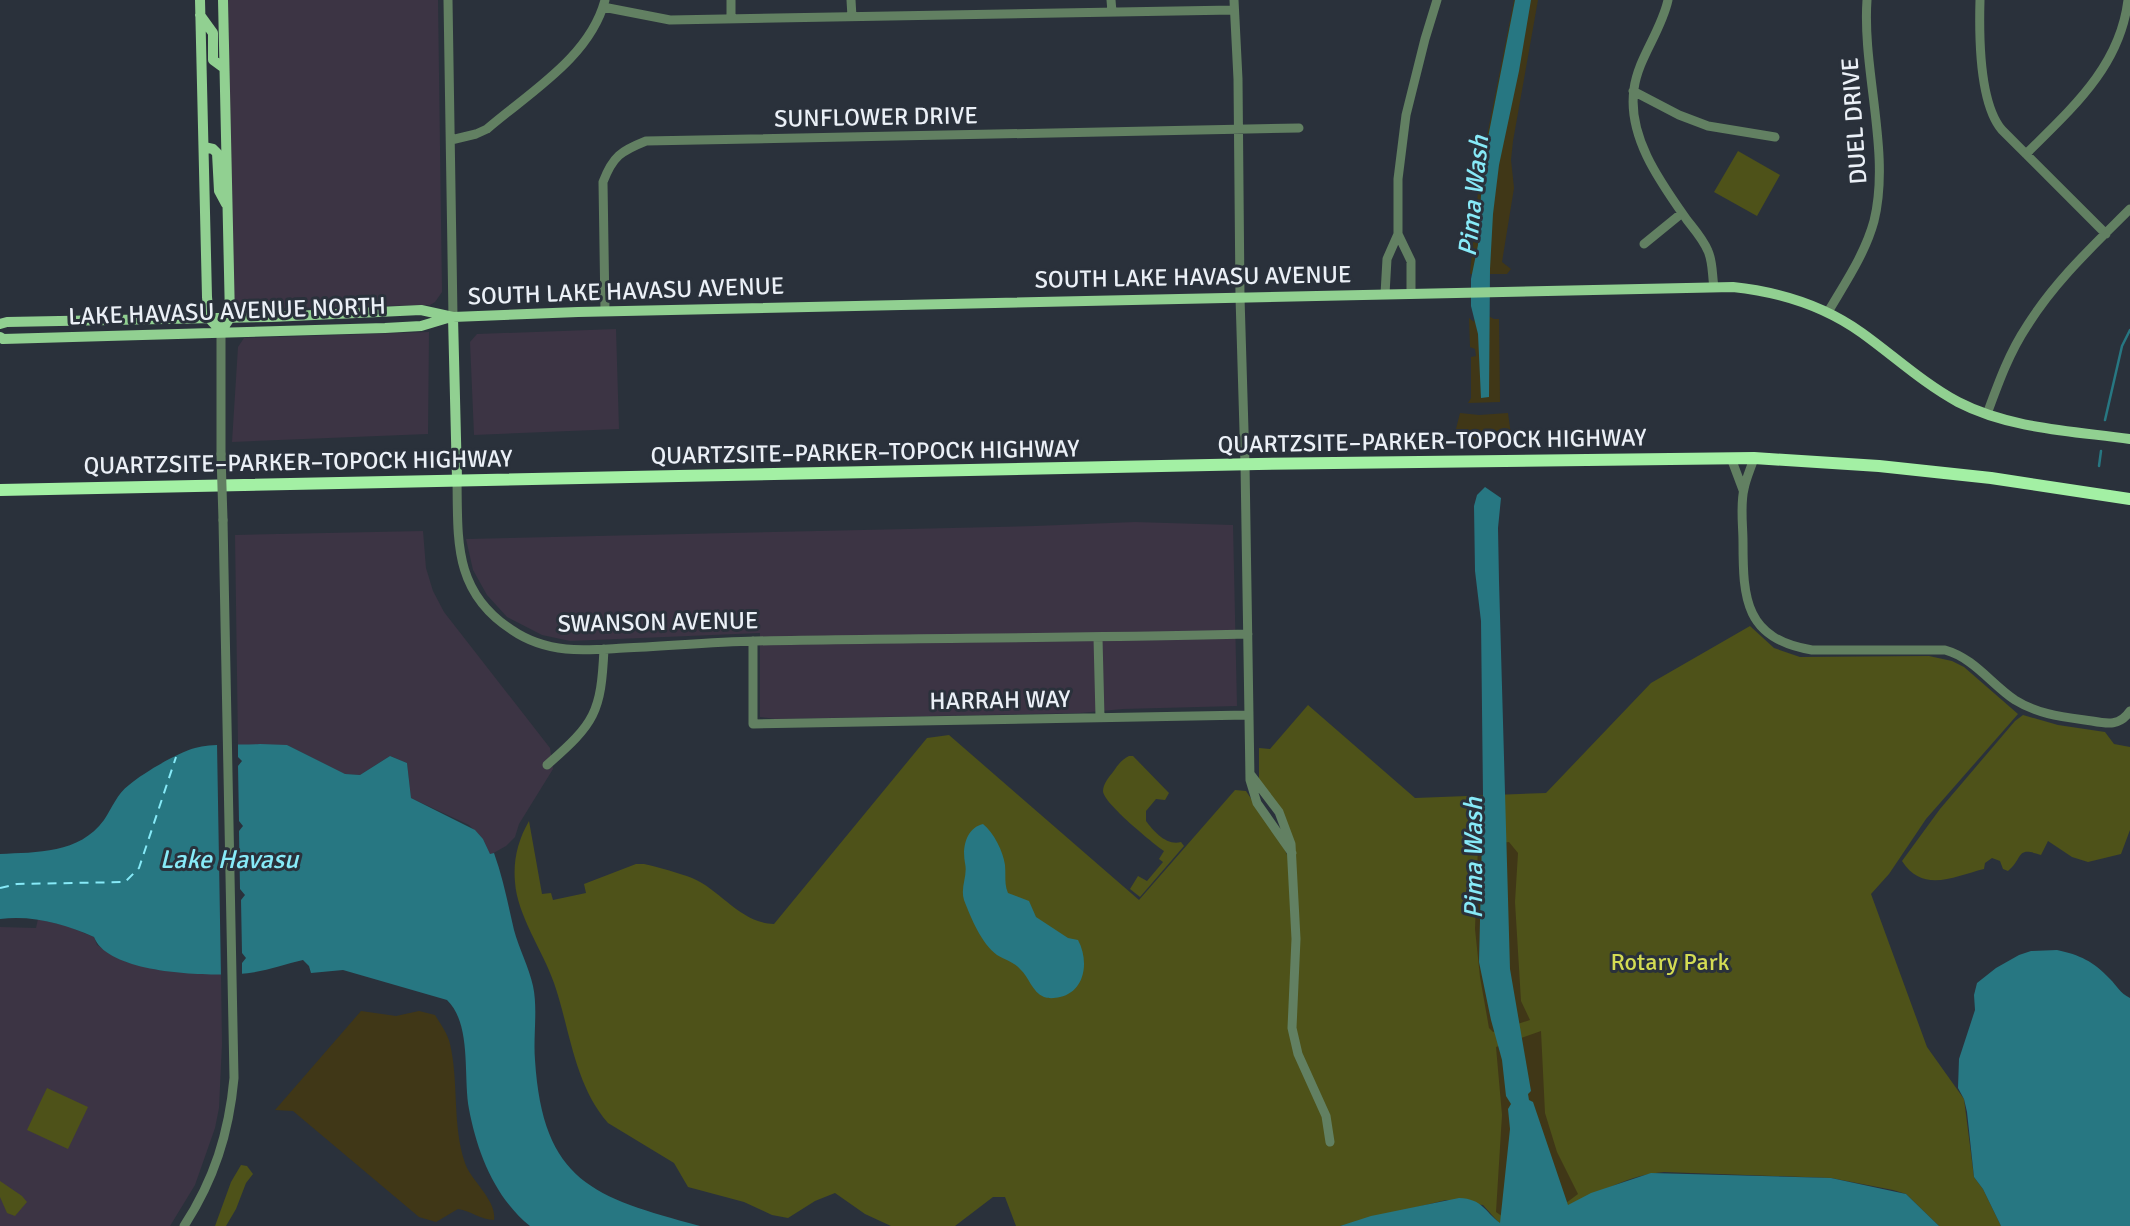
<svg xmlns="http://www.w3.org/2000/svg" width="2130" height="1226" font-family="Signika,sans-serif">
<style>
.commercial{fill:#3c3444}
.green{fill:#4e5219}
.sand{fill:#403717}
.water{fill:#277782}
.pier{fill:#2a313b}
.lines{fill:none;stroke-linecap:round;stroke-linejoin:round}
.stream{stroke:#277782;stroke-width:2.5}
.ferry{stroke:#87eaf8;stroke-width:2;stroke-dasharray:9 7;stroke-linecap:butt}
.minor{stroke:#628062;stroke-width:9}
.major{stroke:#91d091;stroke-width:10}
.highway{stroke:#a3f0a4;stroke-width:12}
.minor-bridge{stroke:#628062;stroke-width:9}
.labels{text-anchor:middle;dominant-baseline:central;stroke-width:6;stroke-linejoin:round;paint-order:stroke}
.street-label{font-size:24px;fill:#ebf0f7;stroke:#2a313b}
.park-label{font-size:24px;fill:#d4dc53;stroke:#2a313b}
.water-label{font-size:26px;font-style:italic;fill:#87eaf8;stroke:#2a313b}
</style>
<rect width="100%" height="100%" fill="#2a313b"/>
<path class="commercial" d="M228,0H438L442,292L435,302L430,305L246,309L235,302L233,297Z
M616,329L619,429L474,435L470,342L477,334Z
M429,332L428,434L232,442L238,347L244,338Z
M1135,522L1233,525L1237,706L1123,709L1080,713L776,719L760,717V633L570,641L542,635L507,617L487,595L473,570L466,539L1035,526Z
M423,531L426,568L433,591L444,612L550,748L553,769L519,824L515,837L506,846L490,855L483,839L469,825L411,798L407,763L390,756L360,775L344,774L287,745H238L235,535Z
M38,919L67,926L94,937L97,945L126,962L158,970L221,974L222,1044L219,1108L215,1128L195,1185L170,1226H0V927L36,928Z"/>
<path class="green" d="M1738,151L1780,175L1757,216L1714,192Z
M1750,626L1774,648L1800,657L1929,656L1952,661L1964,667L2018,714L1926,819L1889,874L1871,894L1927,1047L1964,1099L1974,1177L1983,1189L2001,1226H1939L1906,1194L1893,1190L1831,1178L1664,1172C1629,1175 1601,1192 1570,1205C1548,1213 1523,1218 1500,1224L1483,1205L1446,1200L1340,1226H1016L1005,1197H993L955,1226H891L865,1214L835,1193L815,1201L788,1218L772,1215L744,1202L688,1187L674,1163L608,1123C574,1084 570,1029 554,983C543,951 517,915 515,882C513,860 518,840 529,821L542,894L551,893L553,900L586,893L584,884L636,864H644C658,867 679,873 692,878C721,890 740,923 774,924L927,738L949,735L1139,900L1235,790L1246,791L1284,848L1289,859L1293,939L1289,1029L1301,1052L1295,1028L1299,939L1294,843L1259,780V748L1270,749L1308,705L1415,798L1546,793L1651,683Z
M2023,715L2058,725L2105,732L2114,744L2130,747V830L2121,854L2088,862L2072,857L2048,841L2041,855C2015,846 2024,858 2008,871L2003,869L2000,861L1992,858L1985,863L1984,869C1955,876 1923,894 1902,861L1940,809L2015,721Z
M1129,756H1133L1169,793L1165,800L1156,799L1146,811V821C1154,832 1167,846 1181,842L1184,846L1140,897L1130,889L1138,876L1147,881L1163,862L1159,859L1164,851C1154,844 1103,803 1103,791C1103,784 1109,777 1113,772C1118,765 1121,760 1129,756Z
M47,1088L88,1107L68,1149L27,1130Z
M241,1165L247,1166L253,1174L246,1183L236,1209L226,1226H215L231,1182Z
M0,1181L22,1196L27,1202L15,1216L7,1213L0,1197Z"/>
<path class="sand" d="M1514,0H1538L1513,141L1511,160L1514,188L1502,262L1511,269L1507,274H1470L1480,171Z
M1475,309L1494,319H1499L1500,402L1468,403L1471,398V357L1476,356L1475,349L1470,347L1469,318L1474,322Z
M1460,413L1479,415L1508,413L1511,435L1487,440L1454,437Z
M1509,842L1518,853L1515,902L1521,1001L1530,1020L1493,1032L1489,1028L1480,977L1475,929L1478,846Z
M361,1011L396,1016L419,1011L435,1015C441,1025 448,1034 450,1044C459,1082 452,1125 465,1163C471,1181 497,1200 494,1220C481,1220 471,1211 458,1209L436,1222L419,1217L293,1111L275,1110Z
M1541,1031L1545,1113L1557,1152L1578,1194L1558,1209L1516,1226L1496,1212L1502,1115L1496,1047Z"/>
<path class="water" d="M1515,0H1531L1519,71L1499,165L1493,214L1490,269L1489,397L1481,398L1478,334L1471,306V279L1478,245L1483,163Z
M1485,487L1501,498L1498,528L1499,581L1510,969L1531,1091L1528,1094L1529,1100L1533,1102L1568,1205L1591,1193L1651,1173L1831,1178L1906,1194L1939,1226H1340L1371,1216L1459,1198C1483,1199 1484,1211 1500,1223L1510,1129L1508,1109L1511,1104L1506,1096L1502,1060L1491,1020L1479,962L1483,796L1481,621L1475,571L1474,506L1477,495Z
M260,744L287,745L345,774L360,775L390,756L407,763L411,798L475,830L483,839L490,854L494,853C503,878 508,904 514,930C519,949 529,967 533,986C538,1009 533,1036 535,1060C543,1182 593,1197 700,1226H530C495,1198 477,1152 469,1109C463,1076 472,1024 447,1000L343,970L311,973L309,966L303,960C282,965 260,973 239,974C206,976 108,974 94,937C65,924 33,915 0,919V854C37,852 79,854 104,820C112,808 117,794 129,785C143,773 177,753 195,748C213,743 241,745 260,744Z
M983,824C994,833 1003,851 1005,865C1006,875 1004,884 1008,893L1029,901L1036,917L1068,938L1078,940C1089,960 1086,991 1060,997C1055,998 1050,999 1044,997C1032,992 1029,977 1020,969C1014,962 1005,960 997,955C981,943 971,918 964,900C960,887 968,876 965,863C962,848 966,828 983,824Z
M2057,950C2080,955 2093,961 2110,979C2117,986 2120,993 2130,998V1226H2001L1983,1189L1974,1177L1967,1112L1964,1099L1958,1088L1959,1059L1975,1010L1974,995L1977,983L1996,968L2019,955L2031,951Z"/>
<path class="pier" d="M238,742V757L242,761L238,766L239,821L243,826L239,831L240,889L245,895L241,900L242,953L246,958L242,963V978H221L217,743Z"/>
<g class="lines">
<path class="stream" d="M2105,420L2122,346L2130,330
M2099,466L2101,451"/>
<path class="ferry" d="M0,888L17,884L125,882L139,868L176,757"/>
<path class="minor" d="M448,0L453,317
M731,0V19
M851,0L852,17
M1111,0L1112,12
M1234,0L1238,79L1240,297L1245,464L1250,780L1257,803L1292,853
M1668,0C1661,32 1638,58 1634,89C1627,137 1661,183 1687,220C1694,229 1703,239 1708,251C1713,262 1712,275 1714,287
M1980,0C1979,35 1979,103 2002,130L2106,234
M603,7L670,20L1234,10
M1633,91L1679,115L1708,126L1775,137
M451,140L476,134L487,129C530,92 590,57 605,0
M2026,154C2071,109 2120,67 2128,0
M1398,234L1411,261V294
M1644,244L1682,213
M1385,294L1387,259L1398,234V179L1406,115L1425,39L1437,0
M605,311L603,182C613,156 621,151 646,141L1299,128
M1828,312C1845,283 1865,254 1874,221C1891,153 1862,70 1867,0
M221,331V454
M1987,414C1998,384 2009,353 2027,326C2055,281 2093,246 2130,209
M1731,458L1743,490
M1754,458C1751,468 1746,478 1744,489C1740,505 1743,526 1743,542C1743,599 1745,639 1812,650H1945C1974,658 1991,684 2015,700C2039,715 2064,717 2092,721C2108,724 2120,726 2130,711
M457,479C458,540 453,592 512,630C528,641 547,647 566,649C585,651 605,649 624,648C668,646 712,642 756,641C920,638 1084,638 1248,634
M1098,638L1100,717
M753,641V724L1248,715
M547,765C595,723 601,713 604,649
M1251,775L1279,812L1291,844L1296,939L1292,1028L1298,1054L1326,1116L1330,1142
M184,1226C214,1180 229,1133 234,1078L223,520"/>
<path class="major" d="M200,0L207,297L209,318L221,331L230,318L223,0
M200,15L213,33V60L224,68
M204,147L213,149L217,153L219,191L226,204
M453,317L457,479
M0,324L7,322L271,317L421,310L453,317L578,312L1733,287C1780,292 1823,305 1862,333C1894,356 1923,383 1958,402C2010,429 2073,431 2130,439
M0,337L3,339L385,328L421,326L451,317"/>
<path class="highway" d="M0,490L1258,464L1754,458L1879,466L1991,478L2130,499"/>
<path class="minor-bridge" d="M221,454L223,520"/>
</g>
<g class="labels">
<g class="street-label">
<text transform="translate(876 117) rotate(-1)">SUNFLOWER DRIVE</text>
<text transform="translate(1854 121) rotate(-94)">DUEL DRIVE</text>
<text transform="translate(1193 277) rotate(-1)">SOUTH LAKE HAVASU AVENUE</text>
<text transform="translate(626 291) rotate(-2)">SOUTH LAKE HAVASU AVENUE</text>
<text transform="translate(227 311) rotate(-2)">LAKE HAVASU AVENUE NORTH</text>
<text transform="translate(1432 441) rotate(-1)">QUARTZSITE–PARKER–TOPOCK HIGHWAY</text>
<text transform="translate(865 452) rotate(-1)">QUARTZSITE–PARKER–TOPOCK HIGHWAY</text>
<text transform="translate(298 462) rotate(-1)">QUARTZSITE–PARKER–TOPOCK HIGHWAY</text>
<text transform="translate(658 622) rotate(-1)">SWANSON AVENUE</text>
<text transform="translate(1000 700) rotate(-1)">HARRAH WAY</text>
</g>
<g class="park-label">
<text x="1670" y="962">Rotary Park</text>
</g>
<g class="water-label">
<text transform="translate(1474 196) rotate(-84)">Pima Wash</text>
<text transform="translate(1474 858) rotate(-90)">Pima Wash</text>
<text x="229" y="860">Lake Havasu</text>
</g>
</g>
</svg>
